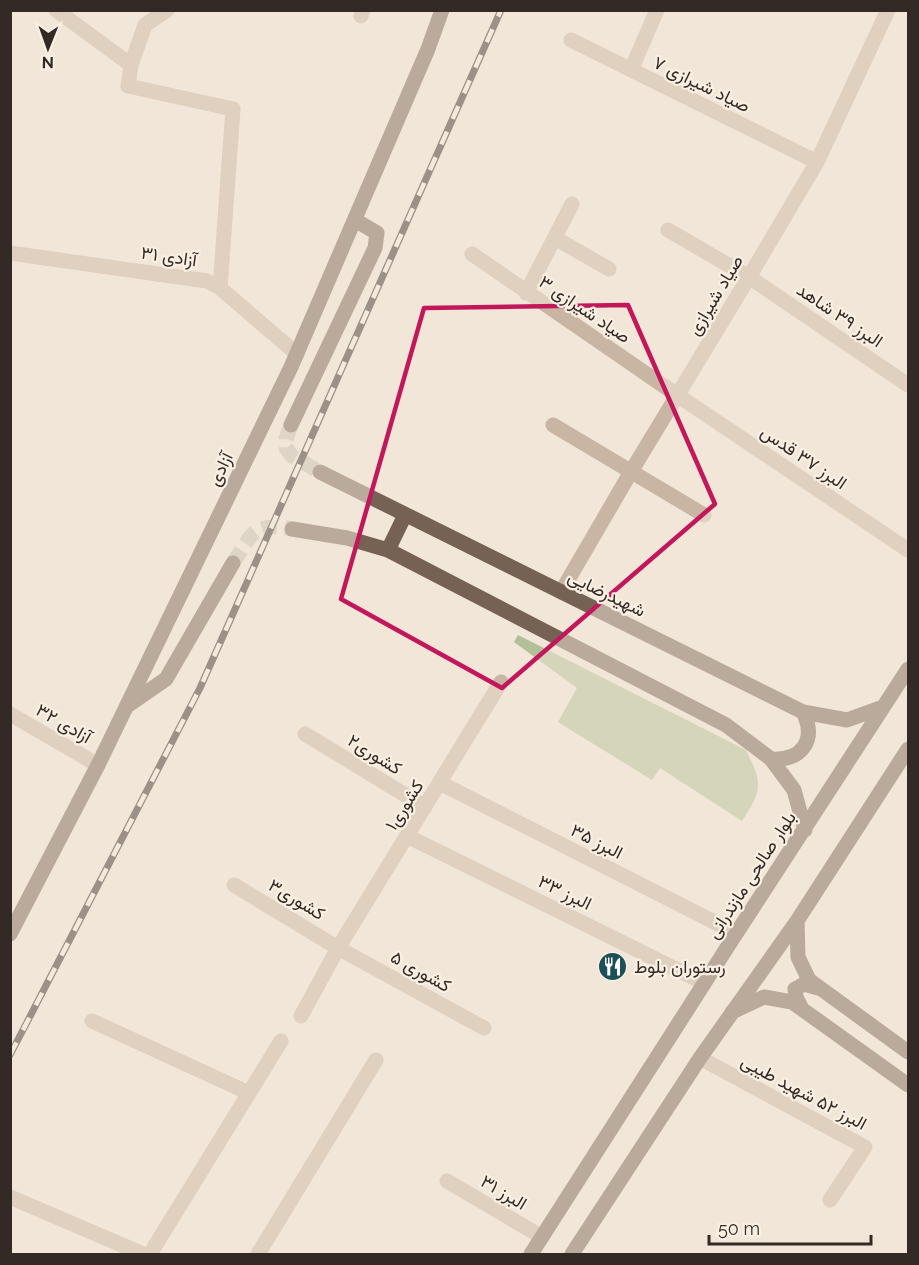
<svg xmlns="http://www.w3.org/2000/svg" width="919" height="1265" font-family="Raleway,Vazirmatn,sans-serif">
<style>
.green{fill:#b1c097}
.lines{fill:none;stroke-linecap:round;stroke-linejoin:round}
.major-tunnel{stroke:#cbc0b3;stroke-width:15;stroke-dasharray:15 8;stroke-linecap:butt}
.minor{stroke:#c9b5a3;stroke-width:15}
.major{stroke:#766255;stroke-width:15}
.rail-casing{stroke:#342a25;stroke-width:7}
.rail{stroke:#f9f0e3;stroke-width:4.5;stroke-dasharray:14;stroke-linecap:butt}
.marked{fill:none;stroke:#c2185b;stroke-width:4.5;stroke-linejoin:round}
.labels{text-anchor:middle;dominant-baseline:central;stroke-width:4.5;stroke-linejoin:round;paint-order:stroke}
.street-label{font-size:18px;fill:#342a25;stroke:#f9f0e3}
.poi-label{font-size:18px;fill:#342a25;stroke:#f9f0e3;text-anchor:start}
</style>
<rect width="100%" height="100%" fill="#f1e6d7"/>
<path class="green" d="M518,635L746,750C763,784 762,790 742,821L660,768L652,780L558,722L577,688L514,642Z"/>
<g class="lines">
<path class="major-tunnel" d="M291,425L286,439V448L292,456L320,472
M233,563C253,533 253,522 292,529"/>
<path class="minor" d="M56,10L131,65
M167,10L145,25L131,65L128,86L233,109L220,288
M361,16L363,10
M571,40L817,162
M631,70L657,10
M668,230L749,277L908,385
M555,238L609,269
M10,253L207,281L220,288L297,354
M472,254L677,395L908,550
M526,293L572,204
M553,425L704,515
M561,592L632,470L749,277L817,162L888,10
M10,714L98,765
M305,734L425,807
M440,783L736,933
M407,836L704,983
M234,885L338,948L484,1028
M301,1016L338,948L501,682
M92,1021L249,1093
M700,1058L865,1147L830,1200
M447,1181L542,1237
M10,1197L143,1254
M150,1254L281,1041
M258,1254L376,1060"/>
<path class="major" d="M291,425L375,248L377,233L355,220
M320,472L803,712L847,720L883,707
M292,529L347,538L388,550L726,725L771,759L794,790L805,830
M388,550L405,515
M127,706L166,679L233,563
M771,759C802,761 817,740 803,712
M797,921L798,957L809,980L908,1052
M10,934L98,765L291,367L428,49L442,10
M802,1009L796,997L795,989L804,984L818,988
M732,1012L764,997L792,1002L908,1085
M531,1254L730,943L908,669
M572,1254L700,1058L797,921L908,749"/>
<defs>
<path id="rail" d="M10,1055L200,688L501,10"/>
</defs>
<use href="#rail" class="rail-casing"/>
<use href="#rail" class="rail"/>
</g>
<path d="M0 0H919V1265H0ZM628,305L715,504L502,688L341,599L424,308Z" fill="#f1e6d7" fill-opacity=".55" fill-rule="evenodd"/>
<path class="marked" d="M628,305L715,504L502,688L341,599L424,308Z"/>
<defs>
<symbol id="restaurant-disc" viewBox="-11 -11 22 22"><circle r="9.5" fill="#1a5056" stroke="#f9f0e3"/><path d="M-5-6h1v4h1v-4h1v4h1v-4h1v5L-1.5 .5V6h-2V.5L-5-1ZM5-6V6H3V1.5H1.5Q1.5-4 5-6Z" fill="#fff"/></symbol>
</defs>
<g fill-rule="evenodd">
<use href="#restaurant-disc" x="596" y="950" width="33" height="33"/>
</g>
<g class="labels">
<g class="street-label">
<text transform="translate(702 84) rotate(26)">صیاد شیرازی ۷</text>
<text transform="translate(169 256) rotate(8)">آزادی ۳۱</text>
<text transform="translate(715 295) rotate(-59)">صیاد شیرازی</text>
<text transform="translate(585 309) rotate(34)">صیاد شیرازی ۳</text>
<text transform="translate(840 315) rotate(34)">البرز ۳۹ شاهد</text>
<text transform="translate(804 457) rotate(34)">البرز ۳۷ قدس</text>
<text transform="translate(220 469) rotate(-64)">آزادی</text>
<text transform="translate(607 593) rotate(26)">شهیدرضایی</text>
<text transform="translate(64 723) rotate(30)">آزادی ۳۲</text>
<text transform="translate(375 754) rotate(32)">کشوری۲</text>
<text transform="translate(404 805) rotate(-58)">کشوری۱</text>
<text transform="translate(597 841) rotate(27)">البرز ۳۵</text>
<text transform="translate(751 875) rotate(-57)">بلوار صالحی مازندرانی</text>
<text transform="translate(565 892) rotate(26)">البرز ۳۳</text>
<text transform="translate(297 899) rotate(31)">کشوری۳</text>
<text transform="translate(421 971) rotate(29)">کشوری ۵</text>
<text transform="translate(804 1092) rotate(28)">البرز ۵۲ شهید طیبی</text>
<text transform="translate(504 1192) rotate(31)">البرز ۳۱</text>
</g>
<g class="poi-label">
<text x="634" y="966">رستوران بلوط</text>
</g>
</g>
<rect width="919" height="1265" fill="none" stroke="#342a25" stroke-width="24"/>
<g transform="translate(48 48) rotate(181)" stroke="#f9f0e3" stroke-width="4.5" paint-order="stroke">
<path d="M0-4.5L10 22L0 15L-10 22Z" fill="#342a25"/>
<text y="-9" font-size="16" font-weight="bold" text-anchor="middle" fill="#342a25">N</text>
</g>
<path d="M709 1235v9h162v-9" fill="none" stroke="#342a25" stroke-width="3"/>
<text x="718" y="1235" font-size="18" fill="#342a25" stroke="#f9f0e3" stroke-width="4.5" paint-order="stroke">50 m</text>
</svg>
